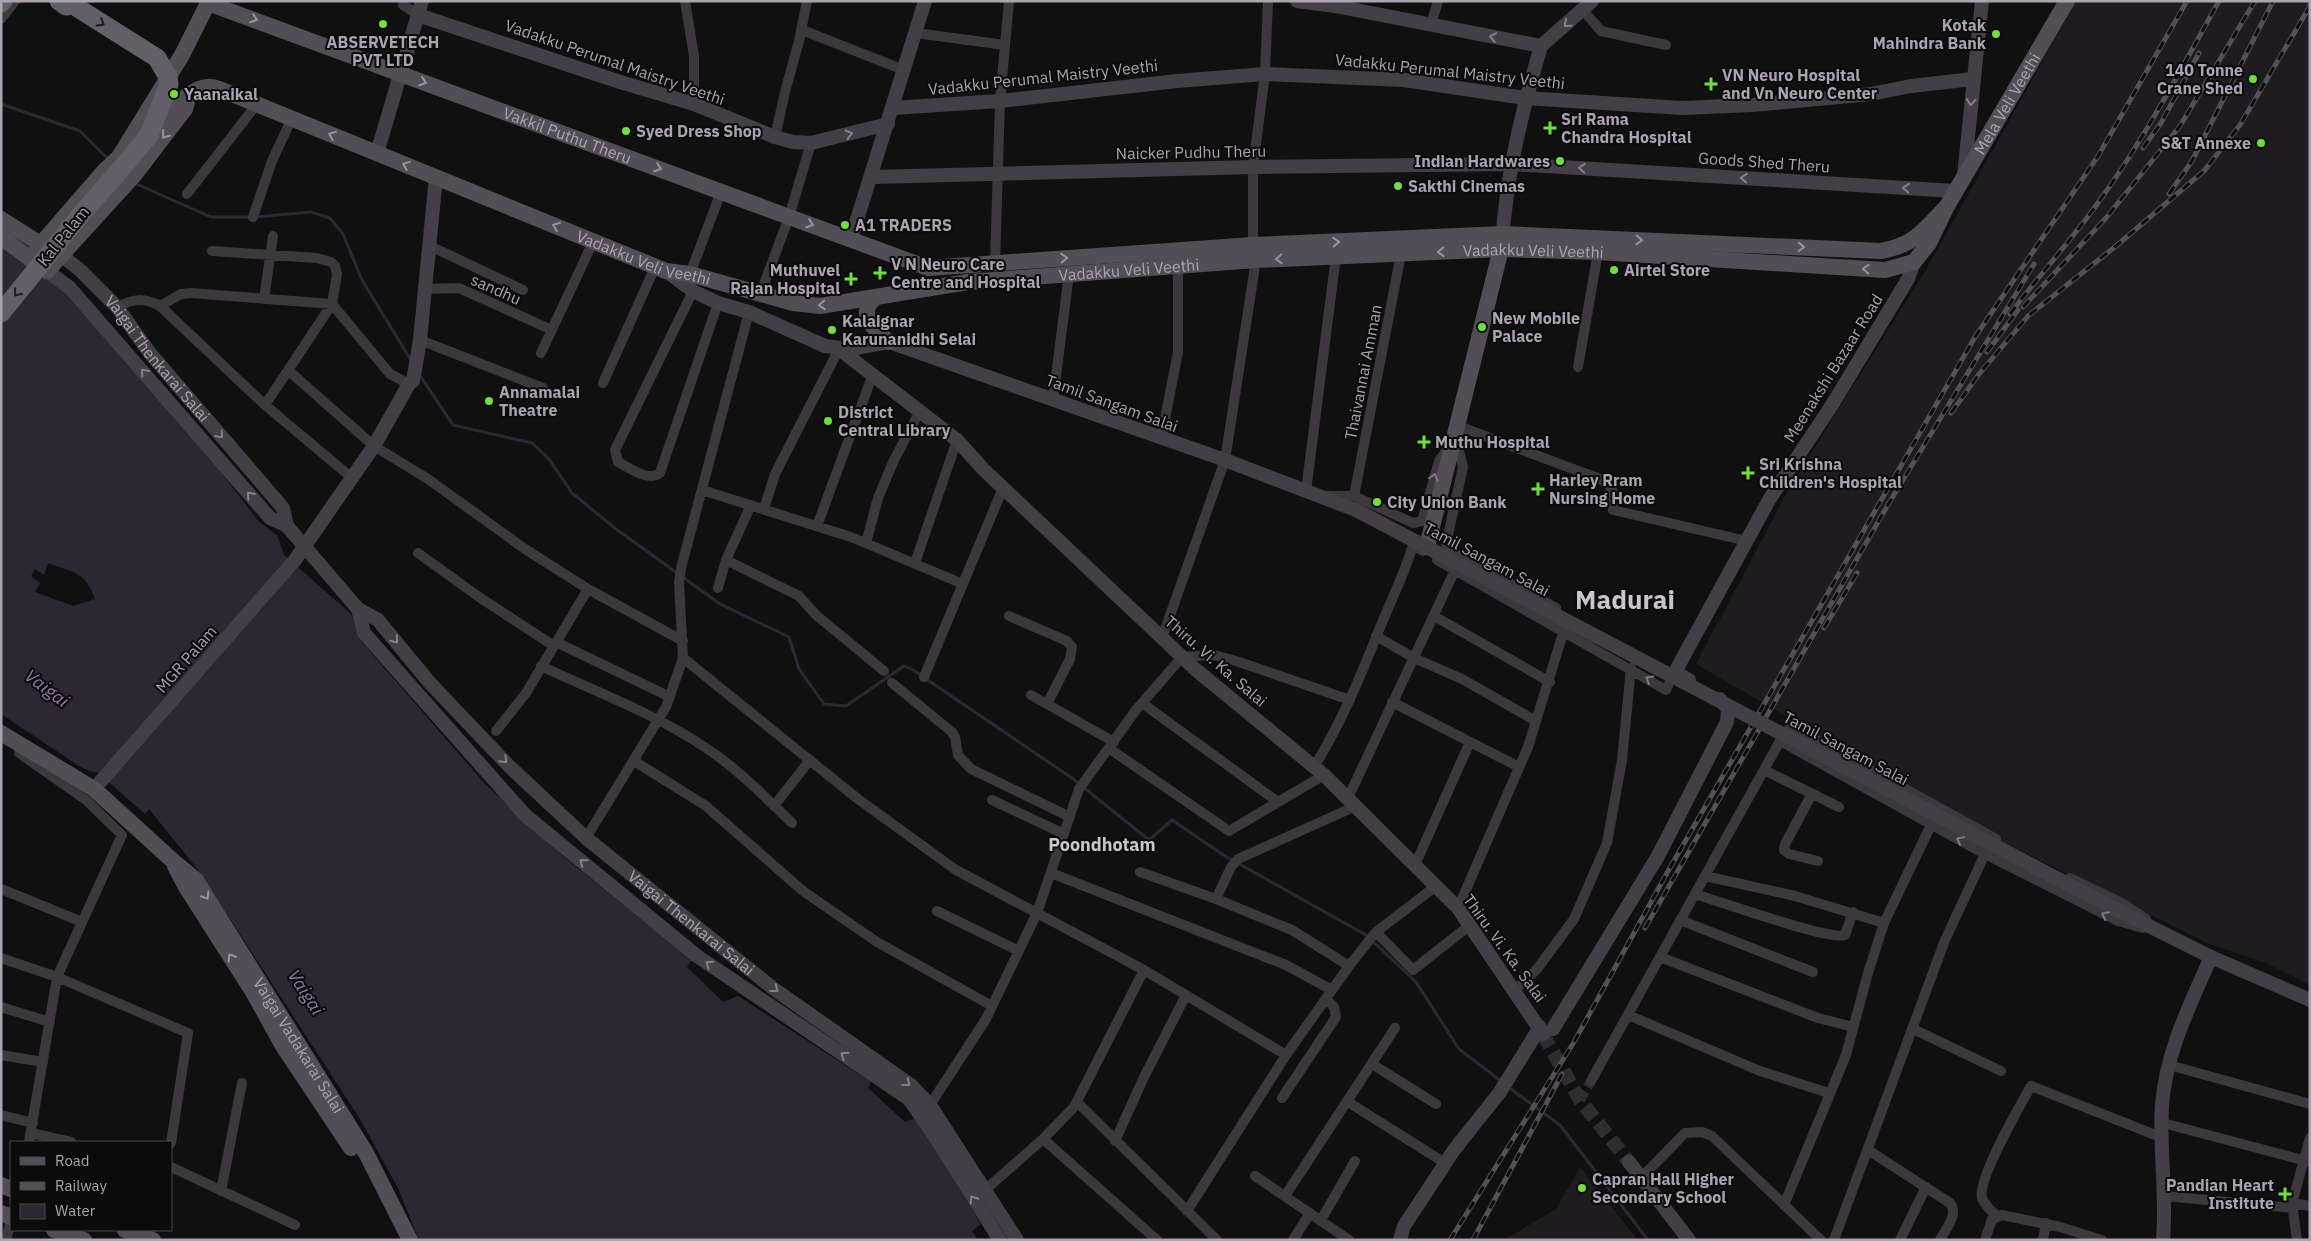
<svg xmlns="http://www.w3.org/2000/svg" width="2311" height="1241" font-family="'IBM Plex Sans',sans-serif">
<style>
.built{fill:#1e1c1e}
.water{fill:#2d2734;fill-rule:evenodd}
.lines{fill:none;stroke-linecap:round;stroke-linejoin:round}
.stream{stroke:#2d2734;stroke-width:3}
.street-tunnel{stroke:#302d31;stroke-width:10;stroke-dasharray:10 5;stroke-linecap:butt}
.secondary-tunnel{stroke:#302d31;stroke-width:14;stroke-dasharray:14 7;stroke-linecap:butt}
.street{stroke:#3c383d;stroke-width:10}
.secondary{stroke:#443f46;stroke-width:14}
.primary{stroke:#534d55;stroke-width:16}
.highway{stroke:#645e66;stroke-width:19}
.rail-casing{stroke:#554f57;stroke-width:5}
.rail{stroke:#0c0b0c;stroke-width:3;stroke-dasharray:9;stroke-linecap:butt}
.secondary-bridge{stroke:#443f46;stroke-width:14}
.highway-bridge{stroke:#645e66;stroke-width:19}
.oneway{stroke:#9b919f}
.oneway2{stroke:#1e1c1e}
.oneway3{stroke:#887f8c}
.oneway4{stroke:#807883}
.poi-dot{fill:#6ce435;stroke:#0c0b0c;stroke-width:2}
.labels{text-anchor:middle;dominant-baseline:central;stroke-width:4;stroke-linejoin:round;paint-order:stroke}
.poi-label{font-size:16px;font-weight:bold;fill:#ada2b1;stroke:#0c0b0c;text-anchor:start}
.street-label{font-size:16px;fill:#ada2b1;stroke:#0c0b0c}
.water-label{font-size:18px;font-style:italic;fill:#927aab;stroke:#0c0b0c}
.neighbourhood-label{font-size:18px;font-weight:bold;fill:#cbc3cd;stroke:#0c0b0c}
.town-label{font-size:26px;font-weight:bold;fill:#cbc3cd;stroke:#0c0b0c}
</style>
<rect width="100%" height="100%" fill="#111011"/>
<path class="built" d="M2076,1H2310V985L2266,963L2207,943L2003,842L1696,664L1791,485L1927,268Z
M1580,1167L1638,1240H1504L1556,1209Z"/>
<path class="water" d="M1,246L66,289L191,433L259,522L277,535L284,555L351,614L360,640L485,784L565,858L692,960L687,967L723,1002L738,996L871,1082L868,1088L905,1122L917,1118L981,1224L972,1231L978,1240H419L398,1188L360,1119L199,871L149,809L145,814L97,772L89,771L79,766L1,714ZM48,563C74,573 85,571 95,599L73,606L35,592L40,583L31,576L35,569L44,575Z"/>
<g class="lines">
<path class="stream" d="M1,104L80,131L109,160
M134,183L211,217H250
M256,217L311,212L330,218L343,234L362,280L412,362
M419,374L453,425L532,443L549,459L572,493L616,529L720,604L789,637L799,669L824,704L846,706L904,666L913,670L1072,778L1149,840L1172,820L1225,856L1366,935L1416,982L1459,1049L1501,1081
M1508,1087L1560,1125L1648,1240"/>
<path class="street-tunnel" d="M1580,1100L1591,1081"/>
<path class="secondary-tunnel" d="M1543,1034L1580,1100L1629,1162"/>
<path class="street" d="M404,1L403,5L418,15
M685,1L694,56V104
M1583,10L1601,31L1666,45
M1,19L15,1
M1431,24L1438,1
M802,30L904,70
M916,33L1005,45
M775,137L785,92L799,41L807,1
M187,194L257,104
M253,217L272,161L292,118
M428,245L523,290
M1253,245V167L1265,74L1268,1
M212,251L317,258L331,262L335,266L337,274L332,304L265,405
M995,263L1000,101L1009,1
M690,274L721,192
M424,289L459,288L552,330
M693,291L615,450L618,462C630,468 648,482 660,473L718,303
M760,295L789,217L811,143
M264,299L273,236
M160,306L181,294L191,293L332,304L390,374L409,384
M117,307C133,299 143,297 160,306L265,405L352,478
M420,340L543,388
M541,353L593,242
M1578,367L1598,252
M289,371L374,446L428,479L525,549L588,589L683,641
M603,383L655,267
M1053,400L1069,274
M1458,426L1600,479C1615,487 1615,494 1613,510L1747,541
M1161,439L1178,352V266
M1456,439L1463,467L1446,544L1449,550L1556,608
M702,490L851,537L963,584
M1306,491L1336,256
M1326,496H1354L1413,523L1422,521L1439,461L1447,450
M1354,496L1401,254
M764,509L775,474L839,349
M817,526L873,374
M866,543L878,498L894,460L920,411
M418,553L479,597L554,646
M726,560L799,596L816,615L884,671
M1437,560L1666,690L1675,672
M915,563L957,440
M718,588L726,560L751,505
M1009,616L1067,641L1072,647L1070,659L1047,704
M1434,616L1550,682
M1376,636L1414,658L1462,679L1536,721
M1162,638L1225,460L1256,260
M556,642L670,697
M683,658L858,799L956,870L1144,970L1286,1055
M541,666C594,691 658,715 706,748C738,769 765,797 792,823
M924,677L1003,488
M892,683L952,732L955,737L958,755L971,769L1070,817
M1031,695L1114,742
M1392,702L1519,767
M1142,703L1278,802
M496,731L526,693L588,589
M1780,741L1985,854L2118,921L2143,928
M1110,749L1229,831L1324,775
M19,753L86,800L122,835L57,977L29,1142
M634,761L706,806L803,891L877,942L992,1006
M1314,767C1340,725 1359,680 1377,635C1389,604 1404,576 1413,545L1423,551
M1764,770L1839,807
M1812,794L1785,844L1784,850L1789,854L1818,861
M1348,798L1455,570
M992,800L1064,834
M774,806L810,760
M586,838L666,707L683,658L679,582L681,568L749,312
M1415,865L1470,742
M1140,872L1216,899L1292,930L1349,966
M1051,873L1286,965L1332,990
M1705,876L1795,896L1884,923
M2070,878L2122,903L2146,919
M1,889L82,922
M1695,894C1718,901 1830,941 1845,935L1853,912
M1216,899L1231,867L1238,859L1356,806
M1458,908L1528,747L1564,630
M937,911L1019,951
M1680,920L1813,972
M1376,932L1413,970L1470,925
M1660,957L1818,1018L1853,1027
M1,958L57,977L188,1033L171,1143
M1515,990L1537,969L1574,919L1607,843L1622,760L1631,668
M1,1007L50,1022
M1628,1015L1760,1071L1829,1093
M1913,1029L2001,1071
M1,1055L43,1062
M1372,1064L1436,1104
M2169,1065L2310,1104
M1591,1081L1780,741L1791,726L1996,839
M1282,1098L1336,1017L1334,1007L1326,999
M1077,1102L1217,1240
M1348,1102L1445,1163
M930,1105L986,1019L1037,913L1079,789L1136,710L1182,657L1214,655L1236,661L1350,700
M1,1115L33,1123
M2163,1123L2310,1162
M31,1133L71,1142
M1043,1139L1157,1240
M1115,1141L1144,1077L1186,995
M1868,1150L1950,1203C1959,1214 1946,1229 1940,1240
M171,1167L295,1225
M1255,1176L1349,1240
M1641,1178L1685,1133L1702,1132L1712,1136L1821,1240
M221,1191L242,1083
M984,1191L1043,1139L1074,1107L1144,970
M1285,1196L1395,1028
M2164,1196L2293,1208
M2292,1203L2310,1206
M1784,1205L1846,1055L1868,973L1884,923L1931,825
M1187,1211L1286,1055L1349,966L1376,932L1436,886
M1997,1216C1991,1211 1985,1205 1982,1198C1977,1179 2020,1106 2031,1086L2163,1138
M1321,1220L1355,1161
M6,1240L11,1220
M1293,1240L1310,1213
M1834,1240L1945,940L1985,854
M1900,1240L1926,1187
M1985,1240L1992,1219L2002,1215L2060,1227L2102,1240
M2043,1240L2046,1223
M2297,1240L2292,1203L2310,1138"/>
<g class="secondary">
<path d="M1297,1L1335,6L1541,46"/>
<path d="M418,15L617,81L694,104L775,137L793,142L811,143L888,124"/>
<path d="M1541,46L1592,1"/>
<path d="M893,108L1000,101L1177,81L1265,74L1404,80L1525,98L1682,108L1753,105L1871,94L1911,86L1973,79"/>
<path d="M377,153L422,1"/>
<path d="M1964,176L1982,1"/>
<path d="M872,177L1253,167L1511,164L1955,191"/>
<path d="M851,239L925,1"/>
<path d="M1502,244C1506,176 1522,111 1541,46"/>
<path id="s1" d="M61,255L80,270L117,307L149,352L283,508L287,526"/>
<path id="s2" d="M47,271L70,288L270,518L287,526L358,609L378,620L429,682L509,766L586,838L774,989L912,1086L930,1105L1017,1240"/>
<path d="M666,271L693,291L718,303L749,312L825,346L850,349L889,342L1225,460L1356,510"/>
<path d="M839,349L957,440L983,469L1195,669L1324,775L1458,908L1543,1034"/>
<path d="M358,609L364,633L525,815L697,956L909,1099L934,1135L1000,1240"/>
<path d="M1689,680L1675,672L1769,500L1832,405L1908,279L1914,262"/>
<path d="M94,789L295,560L374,446L409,384L413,381L420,340L436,177"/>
<path d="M2121,912L2211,957L2310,1000"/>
<path d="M1553,1029L1658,856L1727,722L1728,709L1720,699"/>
<path d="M1629,1162L1689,1240"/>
<path d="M1400,1240L1404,1226L1454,1150L1500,1092L1540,1027"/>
<path d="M2163,1240C2167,1195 2159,1150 2162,1105C2166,1052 2190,1005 2211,957"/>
</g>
<g class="primary">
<path id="s3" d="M153,130C165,117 191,84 211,87C219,88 227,92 234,95L666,271L690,274L793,303L820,306L968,282L1256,260L1501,249L1598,252L1885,270L1914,262"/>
<path d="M1,219L48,249"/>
<path d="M1,237L47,271L136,173L185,109L187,102"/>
<path id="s4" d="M31,259L40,245L105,170L119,157L182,55L208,3L928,268L1253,245L1502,234L1881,251C1915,245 1924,230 1947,206"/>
<path id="s5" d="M1914,262L1929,243L1947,206L2067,1"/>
<path d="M877,297C854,313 875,330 889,342"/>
<path d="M1427,547L1501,249"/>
<path id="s6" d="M1,733L94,789L173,861L196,880L366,1153L410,1240"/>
<path d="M175,866L186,887L253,992L283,1046L351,1148"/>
<path d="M1,1185L11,1189"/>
<path d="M1,1213L11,1217"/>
<path d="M54,1230L84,1240"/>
<path d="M125,1230L153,1240"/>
</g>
<path class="highway" d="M59,1L66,6L73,5L157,58L168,77L169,84L149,135L127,162
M1,3L3,1"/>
<defs>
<path id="rail" d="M2143,148L2161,123L2199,53
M2169,194L2192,161L2273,1
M2023,307L2106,218L2180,126L2255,1
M2010,314C2037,278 2068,244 2095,207C2143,142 2180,71 2219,1
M1987,352L2018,310
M1951,413L1979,374L2028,316L2116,246L2204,171L2240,125L2310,6
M1824,628L1857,573
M1645,928L1889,503L2034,264
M1450,1240L1574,1042L1667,873L1975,337L2098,156L2187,1
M1473,1240L1562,1074"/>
</defs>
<use href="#rail" class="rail-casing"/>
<use href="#rail" class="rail"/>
<path class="secondary-bridge" d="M1356,510L2121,912"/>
<path class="highway-bridge" d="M1,313L83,212L127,162"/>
</g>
<defs><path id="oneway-chevron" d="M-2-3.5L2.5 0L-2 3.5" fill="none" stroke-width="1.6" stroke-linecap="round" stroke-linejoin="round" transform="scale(1.25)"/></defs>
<g class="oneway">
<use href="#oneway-chevron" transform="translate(254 19) rotate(20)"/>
<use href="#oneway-chevron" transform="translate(423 82) rotate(20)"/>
<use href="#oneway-chevron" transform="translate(165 135) rotate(128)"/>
<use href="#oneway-chevron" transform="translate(332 135) rotate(-158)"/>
<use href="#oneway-chevron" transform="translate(406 165) rotate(-158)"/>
<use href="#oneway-chevron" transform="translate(658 168) rotate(20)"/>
<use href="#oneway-chevron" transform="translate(810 224) rotate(20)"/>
<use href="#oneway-chevron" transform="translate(556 226) rotate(-158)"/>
<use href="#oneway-chevron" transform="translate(1639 240) rotate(2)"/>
<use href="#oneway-chevron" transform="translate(1336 242) rotate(-3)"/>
<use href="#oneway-chevron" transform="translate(1801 247) rotate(2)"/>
<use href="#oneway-chevron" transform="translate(1441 252) rotate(178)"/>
<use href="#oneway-chevron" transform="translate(1064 258) rotate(-4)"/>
<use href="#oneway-chevron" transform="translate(1279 259) rotate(177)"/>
<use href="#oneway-chevron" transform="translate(1866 269) rotate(-177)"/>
<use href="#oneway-chevron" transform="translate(822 305) rotate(176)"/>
<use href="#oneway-chevron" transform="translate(206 896) rotate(58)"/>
<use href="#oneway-chevron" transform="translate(231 957) rotate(-123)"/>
</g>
<g class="oneway2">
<use href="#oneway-chevron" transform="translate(101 23) rotate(32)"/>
<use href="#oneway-chevron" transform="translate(17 293) rotate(129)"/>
</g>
<g class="oneway3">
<use href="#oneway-chevron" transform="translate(1567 24) rotate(139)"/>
<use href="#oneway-chevron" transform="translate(1493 37) rotate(-169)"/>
<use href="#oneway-chevron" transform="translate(1971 102) rotate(95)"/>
<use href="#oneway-chevron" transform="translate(849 134) rotate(-14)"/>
<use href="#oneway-chevron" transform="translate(1582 168) rotate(-176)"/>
<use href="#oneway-chevron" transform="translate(1744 178) rotate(-176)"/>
<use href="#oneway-chevron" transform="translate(1906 188) rotate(-176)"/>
<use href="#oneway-chevron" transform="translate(144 372) rotate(-131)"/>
<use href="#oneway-chevron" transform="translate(220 435) rotate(49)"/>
<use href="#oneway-chevron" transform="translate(250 495) rotate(-131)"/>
<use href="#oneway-chevron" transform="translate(395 640) rotate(51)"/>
<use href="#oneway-chevron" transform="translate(504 760) rotate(46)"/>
<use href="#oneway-chevron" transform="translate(583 862) rotate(-141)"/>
<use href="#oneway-chevron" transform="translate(709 964) rotate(-146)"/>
<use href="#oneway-chevron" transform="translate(775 989) rotate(37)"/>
<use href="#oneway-chevron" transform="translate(844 1055) rotate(-146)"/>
<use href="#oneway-chevron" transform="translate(907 1083) rotate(38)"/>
<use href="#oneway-chevron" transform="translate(973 1199) rotate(-122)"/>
</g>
<g class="oneway4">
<use href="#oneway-chevron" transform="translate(1434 477) rotate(-74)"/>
<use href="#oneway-chevron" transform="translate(1649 679) rotate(-149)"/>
<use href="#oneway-chevron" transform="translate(1960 840) rotate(-152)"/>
<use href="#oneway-chevron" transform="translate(2105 915) rotate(-153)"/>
</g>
<g class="poi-dot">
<circle cx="383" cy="24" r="5"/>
<circle cx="1996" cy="34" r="5"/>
<circle cx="2253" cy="79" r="5"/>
<path d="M1708.5 76.5h5v5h5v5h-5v5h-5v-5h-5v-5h5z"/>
<circle cx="174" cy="94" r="5"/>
<path d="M1547.5 120.5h5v5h5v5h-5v5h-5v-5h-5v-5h5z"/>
<circle cx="626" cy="131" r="5"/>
<circle cx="2261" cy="143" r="5"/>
<circle cx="1560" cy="161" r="5"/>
<circle cx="1398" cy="186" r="5"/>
<circle cx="845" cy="225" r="5"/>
<circle cx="1614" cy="270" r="5"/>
<path d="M877.5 265.5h5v5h5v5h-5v5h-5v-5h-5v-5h5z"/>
<path d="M848.5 271.5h5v5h5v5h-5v5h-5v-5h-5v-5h5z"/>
<circle cx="1482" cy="327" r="5"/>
<circle cx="832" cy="330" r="5"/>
<circle cx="489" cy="401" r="5"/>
<circle cx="828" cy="421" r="5"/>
<path d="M1421.5 434.5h5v5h5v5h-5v5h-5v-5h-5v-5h5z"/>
<path d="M1745.5 465.5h5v5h5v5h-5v5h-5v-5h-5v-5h5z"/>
<path d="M1535.5 481.5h5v5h5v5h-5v5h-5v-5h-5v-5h5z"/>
<circle cx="1377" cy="502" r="5"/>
<circle cx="1582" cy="1188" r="5"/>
<path d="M2282.5 1186.5h5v5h5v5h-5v5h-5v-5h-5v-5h5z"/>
</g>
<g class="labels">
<g class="poi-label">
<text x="1986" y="25" text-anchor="end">Kotak<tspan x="1986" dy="18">Mahindra Bank</tspan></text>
<text x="383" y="42" text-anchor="middle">ABSERVETECH<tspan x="383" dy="18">PVT LTD</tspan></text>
<text x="2243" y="70" text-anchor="end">140 Tonne<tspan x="2243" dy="18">Crane Shed</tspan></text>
<text x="1722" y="75">VN Neuro Hospital<tspan x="1722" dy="18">and Vn Neuro Center</tspan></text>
<text x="184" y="94">Yaanaikal</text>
<text x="1561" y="119">Sri Rama<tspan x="1561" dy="18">Chandra Hospital</tspan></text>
<text x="636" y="131">Syed Dress Shop</text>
<text x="2251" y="143" text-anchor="end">S&amp;T Annexe</text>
<text x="1550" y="161" text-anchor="end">Indian Hardwares</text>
<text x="1408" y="186">Sakthi Cinemas</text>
<text x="855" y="225">A1 TRADERS</text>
<text x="891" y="264">V N Neuro Care<tspan x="891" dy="18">Centre and Hospital</tspan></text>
<text x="840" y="270" text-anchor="end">Muthuvel<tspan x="840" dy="18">Rajan Hospital</tspan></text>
<text x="1624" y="270">Airtel Store</text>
<text x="1492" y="318">New Mobile<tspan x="1492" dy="18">Palace</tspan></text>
<text x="842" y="321">Kalaignar<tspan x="842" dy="18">Karunanidhi Selai</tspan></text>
<text x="499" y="392">Annamalai<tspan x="499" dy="18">Theatre</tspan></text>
<text x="838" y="412">District<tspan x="838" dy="18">Central Library</tspan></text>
<text x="1435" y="442">Muthu Hospital</text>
<text x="1759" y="464">Sri Krishna<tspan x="1759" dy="18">Children's Hospital</tspan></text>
<text x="1549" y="480">Harley Rram<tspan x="1549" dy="18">Nursing Home</tspan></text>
<text x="1387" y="502">City Union Bank</text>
<text x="1592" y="1179">Capran Hall Higher<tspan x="1592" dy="18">Secondary School</tspan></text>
<text x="2274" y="1185" text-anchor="end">Pandian Heart<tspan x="2274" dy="18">Institute</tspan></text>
</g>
<g class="street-label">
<text transform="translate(615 62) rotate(19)">Vadakku Perumal Maistry Veethi</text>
<text transform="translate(1450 71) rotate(6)">Vadakku Perumal Maistry Veethi</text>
<text transform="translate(1043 77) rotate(-6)">Vadakku Perumal Maistry Veethi</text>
<text stroke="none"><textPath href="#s5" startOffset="184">Mela Veli Veethi</textPath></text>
<text stroke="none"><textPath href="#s4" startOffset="696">Vakkil Puthu Theru</textPath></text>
<text transform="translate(1191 152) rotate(-1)">Naicker Pudhu Theru</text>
<text transform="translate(1764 162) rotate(4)">Goods Shed Theru</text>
<text transform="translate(63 236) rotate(-51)">Kal Palam</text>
<text stroke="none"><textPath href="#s3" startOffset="1440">Vadakku Veli Veethi</textPath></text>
<text stroke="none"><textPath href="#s3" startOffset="540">Vadakku Veli Veethi</textPath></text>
<text stroke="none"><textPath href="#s3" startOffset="1035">Vadakku Veli Veethi</textPath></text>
<text transform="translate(496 289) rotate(24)">sandhu</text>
<text stroke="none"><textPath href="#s1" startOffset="142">Vaigai Thenkarai Salai</textPath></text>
<text transform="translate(1833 368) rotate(-58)">Meenakshi Bazaar Road</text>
<text transform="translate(1363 372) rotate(-79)">Thaivannai Amman</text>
<text transform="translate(1112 403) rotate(20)">Tamil Sangam Salai</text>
<text transform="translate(1487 559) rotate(28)">Tamil Sangam Salai</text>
<text transform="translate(186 659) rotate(-49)">MGR Palam</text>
<text transform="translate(1216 661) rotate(41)">Thiru. Vi. Ka. Salai</text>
<text transform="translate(1846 748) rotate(28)">Tamil Sangam Salai</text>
<text stroke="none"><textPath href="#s2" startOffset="921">Vaigai Thenkarai Salai</textPath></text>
<text transform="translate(1505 948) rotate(54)">Thiru. Vi. Ka. Salai</text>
<text stroke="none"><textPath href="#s6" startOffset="440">Vaigai Vadakarai Salai</textPath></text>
</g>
<g class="water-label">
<text transform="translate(47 688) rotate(37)">Vaigai</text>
<text transform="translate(306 992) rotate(57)">Vaigai</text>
</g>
<g class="neighbourhood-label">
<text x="1102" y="844">Poondhotam</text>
</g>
<g class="town-label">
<text x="1625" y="599">Madurai</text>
</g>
</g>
<rect width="2311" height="1241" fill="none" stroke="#ada2b1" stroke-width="5"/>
<rect x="10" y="1141" width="162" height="90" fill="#0c0b0c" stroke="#4c474e"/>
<rect x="20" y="1157" width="25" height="8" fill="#534d55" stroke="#4c474e"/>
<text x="55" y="1166" font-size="15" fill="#ada2b1">Road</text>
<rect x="20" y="1182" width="25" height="8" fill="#554f57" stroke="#4c474e"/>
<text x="55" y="1191" font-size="15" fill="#ada2b1">Railway</text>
<rect x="20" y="1204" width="25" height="15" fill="#2d2734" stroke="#4c474e"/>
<text x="55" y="1216" font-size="15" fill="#ada2b1">Water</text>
</svg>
